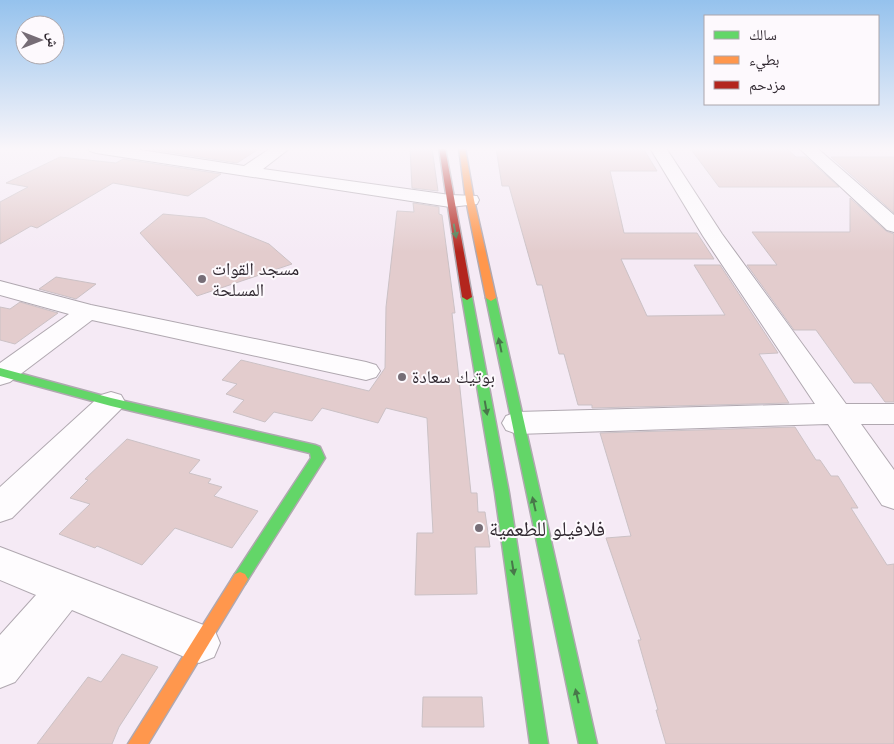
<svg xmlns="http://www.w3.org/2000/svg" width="894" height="744" font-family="Helvetica,'Noto Naskh Arabic',sans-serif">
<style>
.building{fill:#e3cccd;stroke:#cbc1c5}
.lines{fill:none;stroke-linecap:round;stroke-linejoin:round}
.street-casing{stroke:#b0a8b0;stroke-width:2}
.fast-casing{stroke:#b0a8b0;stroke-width:3}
.slow-casing{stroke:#b0a8b0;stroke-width:3}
.jam-casing{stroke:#b0a8b0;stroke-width:3}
.street{fill:#fefcfe;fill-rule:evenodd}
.fast{fill:#63d668;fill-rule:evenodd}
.slow{fill:#ff974d;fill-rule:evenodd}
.jam{fill:#b3261e;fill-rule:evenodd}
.oneway{fill:#48774a}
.poi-dot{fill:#766d76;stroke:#fdf9fd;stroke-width:2}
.labels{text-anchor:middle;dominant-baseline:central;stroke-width:4;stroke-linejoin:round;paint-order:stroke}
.poi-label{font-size:18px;fill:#312931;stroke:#fdf9fd;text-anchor:start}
.near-poi-label{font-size:21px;fill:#312931;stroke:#fdf9fd;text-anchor:start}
</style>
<rect width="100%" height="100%" fill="#f5eaf5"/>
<path class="building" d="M143,148H260L237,163Z
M410,148H432L438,191L412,188Z
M496,148H643L657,171H610L624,233H697L714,259H621L647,316L725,315L694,265H720L778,353L759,354L789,403L592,408V405H578L564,354H559L542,285H537L509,186H502Z
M690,148H786L796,157H806L839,187H719Z
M60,157L116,163L123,159L221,174L188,196L113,183L37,228L31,226L0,244V202L28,187L6,183Z
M831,157H894V213Z
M850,198L886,231L894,234V402H885L871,383H854L816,330H794L747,265H777L752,232H850Z
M413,203L439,207V214L442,215L455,313H452L471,493H477L478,512H485L490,547H475L477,594L415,595L417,533H433L427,418L386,408L378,423L322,408L312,421L274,412L265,422L233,412L244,400L226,394L237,384L222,380L241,360L369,391L385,368L386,307L397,211L414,212Z
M163,214L205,218L269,244L292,264L197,296L140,233Z
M56,277L96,284L76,299L39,289Z
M20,302L58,313L15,344L0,340V307L10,309Z
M795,427L816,460H820L831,476H838L858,508H851L887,565L894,564V744H666L656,710H658L638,640H641L606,538L631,536L600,433Z
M127,439L200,460L189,473L211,479L208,483L222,487L214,496L258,511L232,548L175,528L142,565L97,546L95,548L59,534L90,504L70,498L88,480L85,479Z
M122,654L158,667L119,727L112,744H37L88,677L101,682Z
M423,697H482L484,727H422Z"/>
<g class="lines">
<defs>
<path id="street" d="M88,148H128L244,166L271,148H290L263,169L450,195L477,196L479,200L477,204L450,207L96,153L90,151Z
M650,148H666L722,234L846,404H894V424H861L894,470V509L882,505L828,424L517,434L506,430L502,423L506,416L517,412L815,404L703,236Z
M799,148H817L894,215V232L887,230Z
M0,281L91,305L366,362L376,365L380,371L376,377L366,380L92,320L10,382L0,385V363L69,314L0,295Z
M111,392L121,395L125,402L121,409L12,518L0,522V487L101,395Z
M0,547L214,629L220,643L214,657L199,663L72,610L15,682L0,688V635L36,595L0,580Z"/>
<path id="fast" d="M467,294L472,297L509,493L548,744H530L495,493L462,297Z
M491,295L496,298L597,744H579L486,298Z
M0,368L111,398L315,445L320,447L325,458L245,584L240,586L235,584L232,579L235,574L311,458L310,453L111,406L0,376Z"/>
<path id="slow" d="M459,148H465L474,200L496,298L491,301L486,298L466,200Z
M240,572L245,574L248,579L245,584L148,744H128L235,574Z"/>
<path id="jam" d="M439,148H445L472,297L467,300L462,297Z"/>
</defs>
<use href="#street" class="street-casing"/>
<use href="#fast" class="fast-casing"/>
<use href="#slow" class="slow-casing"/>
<use href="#jam" class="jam-casing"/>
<use href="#street" class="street"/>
<use href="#fast" class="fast"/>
<use href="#slow" class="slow"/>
<use href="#jam" class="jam"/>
</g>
<defs><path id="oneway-solid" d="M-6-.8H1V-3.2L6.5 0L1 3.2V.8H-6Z" transform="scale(1.25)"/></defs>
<g class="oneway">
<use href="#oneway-solid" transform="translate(455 231) rotate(80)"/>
<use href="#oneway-solid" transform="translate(500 345) rotate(-102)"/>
<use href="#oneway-solid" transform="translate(486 408) rotate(80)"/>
<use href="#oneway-solid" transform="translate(534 504) rotate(-103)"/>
<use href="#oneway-solid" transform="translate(513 568) rotate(81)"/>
<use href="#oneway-solid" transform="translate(577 696) rotate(-103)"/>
</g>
<linearGradient id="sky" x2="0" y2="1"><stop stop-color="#95c2ed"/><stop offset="0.59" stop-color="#faf6fa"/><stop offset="1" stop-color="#faf6fa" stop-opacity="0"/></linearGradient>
<rect width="894" height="252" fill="url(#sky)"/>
<g class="poi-dot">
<circle cx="202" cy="279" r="5"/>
<circle cx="402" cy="377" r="5"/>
<circle cx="479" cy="528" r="5"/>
</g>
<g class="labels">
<g class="poi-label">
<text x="212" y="269">مسجد القوات<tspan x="212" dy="21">المسلحة</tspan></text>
<text x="412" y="377">بوتيك سعادة</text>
</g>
<g class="near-poi-label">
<text x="489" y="528">فلافيلو للطعمية</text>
</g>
</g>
<rect x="704" y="15" width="175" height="90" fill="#fdf9fd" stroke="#aba6ab"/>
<rect x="714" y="31" width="25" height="8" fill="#63d668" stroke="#aba6ab"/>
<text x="749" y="40" font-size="15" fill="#312931">سالك</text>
<rect x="714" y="56" width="25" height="8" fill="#ff974d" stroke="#aba6ab"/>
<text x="749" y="65" font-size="15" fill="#312931">بطيء</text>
<rect x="714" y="81" width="25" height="8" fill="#b3261e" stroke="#aba6ab"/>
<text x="749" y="90" font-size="15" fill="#312931">مزدحم</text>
<g transform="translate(40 40) rotate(90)"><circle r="24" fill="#fdf9fd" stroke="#aba6ab"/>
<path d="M0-4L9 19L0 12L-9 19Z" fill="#766d76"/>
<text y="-8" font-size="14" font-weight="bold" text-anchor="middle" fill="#312931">ش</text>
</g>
</svg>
